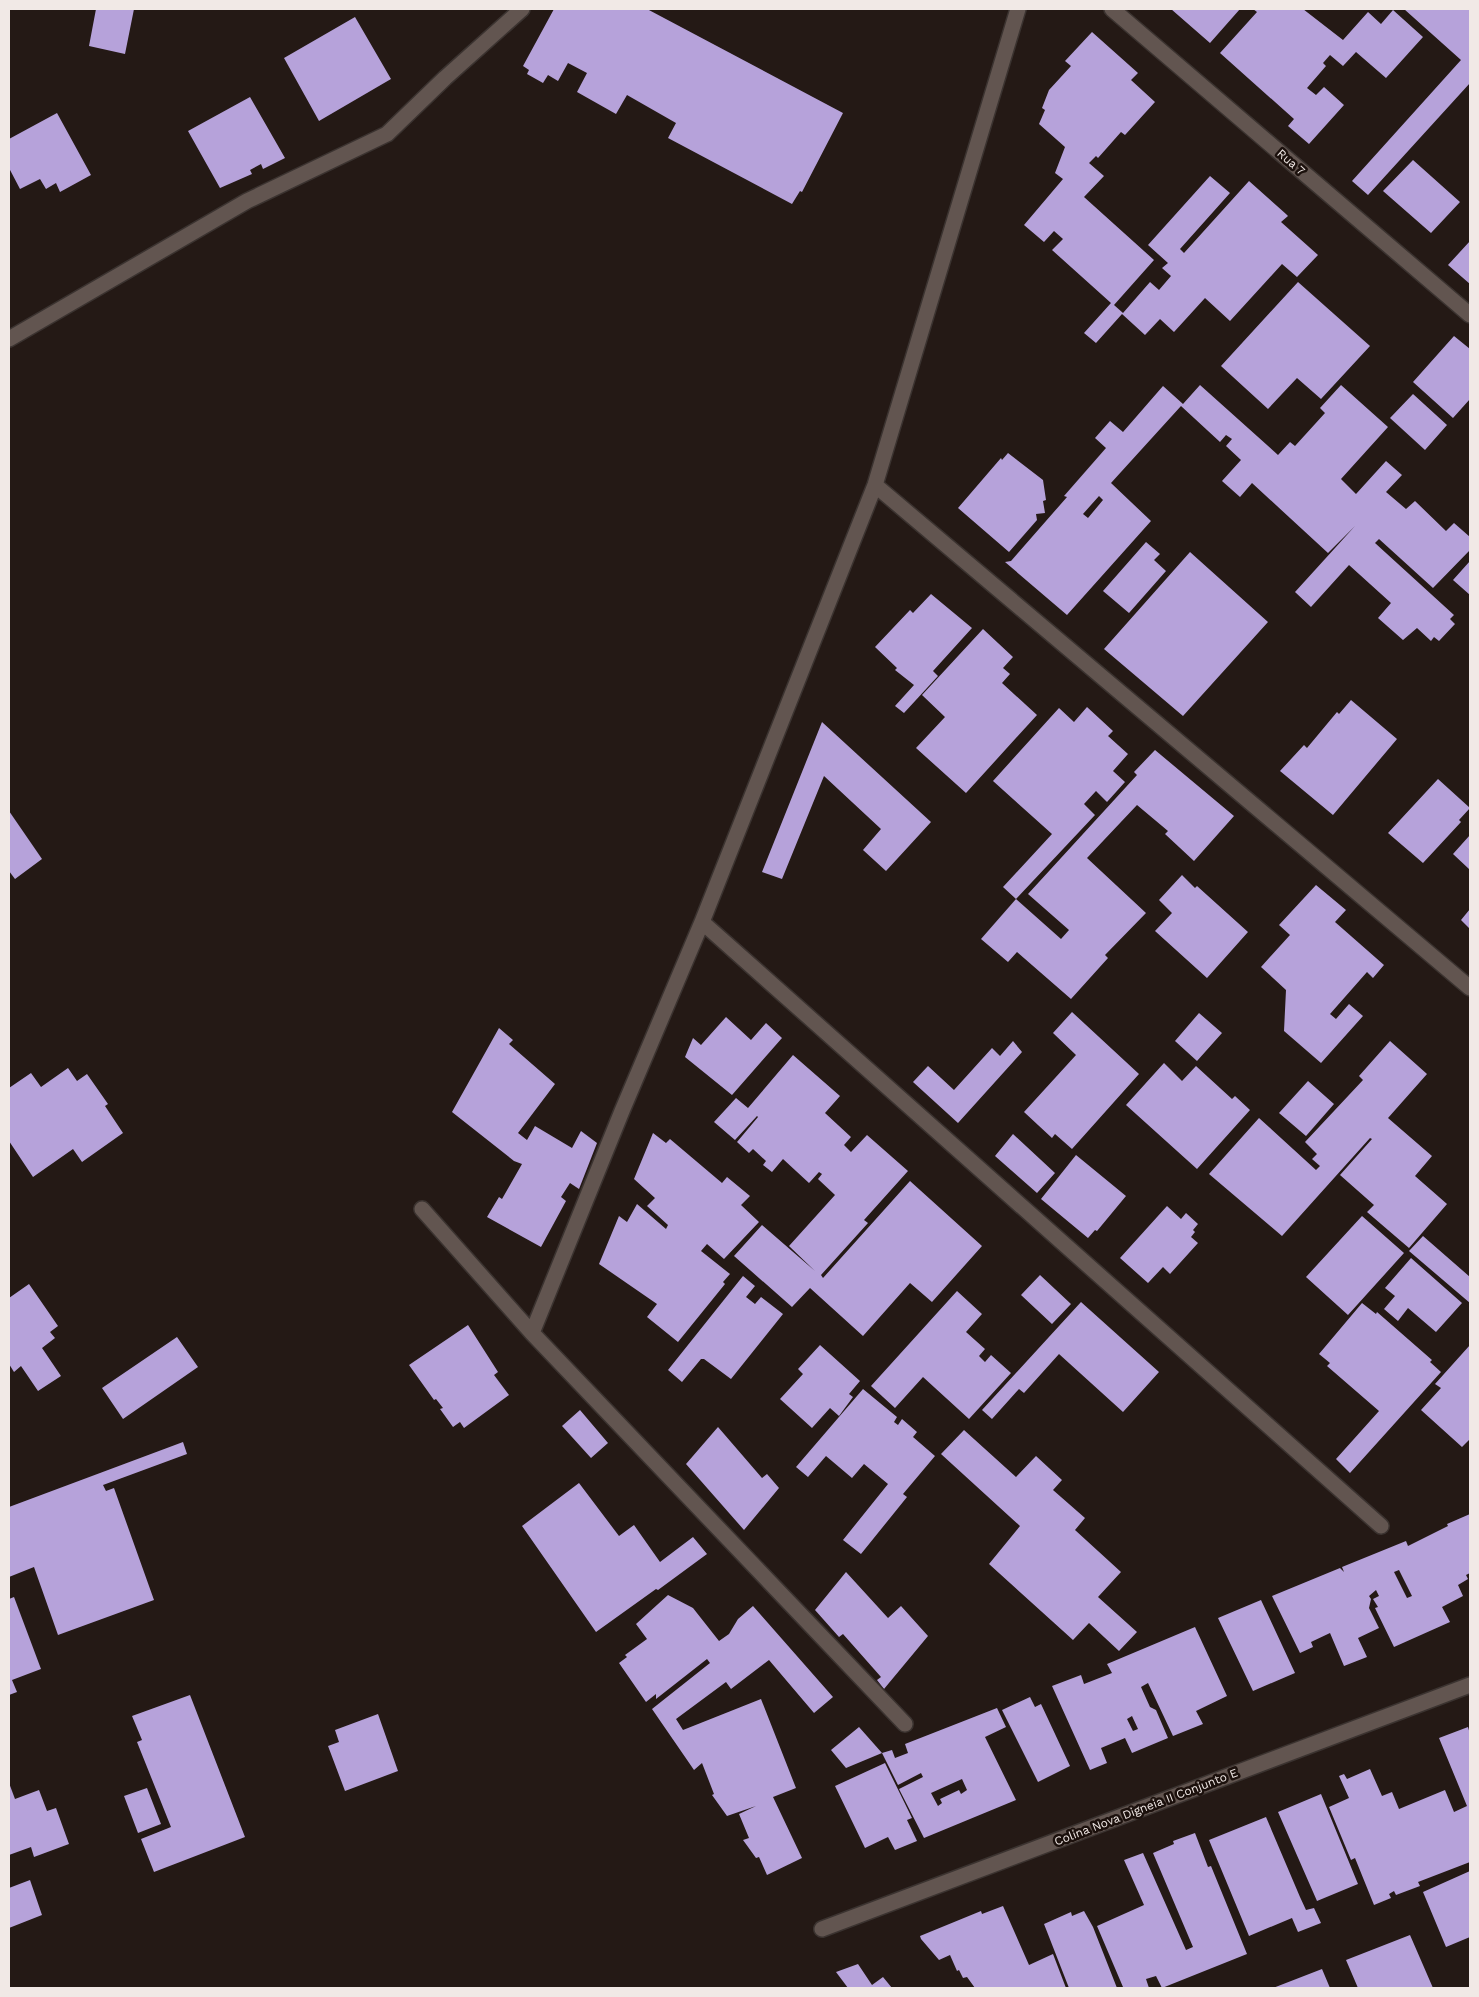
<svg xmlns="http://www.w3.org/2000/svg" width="1479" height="1997" font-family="'Work Sans',sans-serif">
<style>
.building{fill:#b6a2da;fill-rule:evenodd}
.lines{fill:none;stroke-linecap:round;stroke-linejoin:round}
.minor-casing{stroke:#3b3330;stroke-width:18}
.minor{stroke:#625550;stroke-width:15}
.labels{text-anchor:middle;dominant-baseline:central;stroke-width:5;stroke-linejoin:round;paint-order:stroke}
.street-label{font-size:12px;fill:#f1e9e6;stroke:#1b100c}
</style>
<rect width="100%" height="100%" fill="#241915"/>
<path class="building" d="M96,9H134L125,54L89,46Z
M554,9H647L843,113L802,192L800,191L792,204L668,138L676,123L627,95L616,114L577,92L587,73L568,63L558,81L548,75L543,83L527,74L529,70L523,66Z
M1171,9H1240L1210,43Z
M1253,9H1303L1343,40L1368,12L1381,24L1393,10L1423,37L1386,78L1356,52L1343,66L1330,55L1323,63L1326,66L1307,88L1316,95L1324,87L1344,105L1309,144L1288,126L1294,119L1220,53L1257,12Z
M1404,9H1470V83L1368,195L1352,181L1461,60Z
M355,17L391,79L319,121L284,58Z
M1092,32L1138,73L1131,80L1155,102L1125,135L1121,132L1098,158L1096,156L1089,163L1104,176L1084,197L1154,260L1114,305L1123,313L1150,282L1159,290L1171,276L1162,268L1168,263L1148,245L1210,176L1230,193L1180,249L1184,253L1249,181L1286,214L1288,216L1281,222L1318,255L1297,277L1282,264L1230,321L1205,298L1174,332L1160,319L1145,335L1122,314L1096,343L1084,333L1111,303L1052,250L1063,239L1054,231L1044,242L1024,225L1063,179L1055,173L1065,147L1039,124L1045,110L1042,108L1049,90L1071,66L1065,61Z
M250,97L285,158L263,169L261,164L250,170L252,174L220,188L188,131Z
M57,113L91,175L60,192L56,183L46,189L40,179L20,189L9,168V139Z
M1413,160L1460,202L1431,233L1383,191Z
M1470,241V284L1448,265Z
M1298,282L1370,346L1321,399L1297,378L1268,409L1221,366Z
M1454,336L1470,349V399L1453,418L1413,382Z
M1200,385L1278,455L1290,442L1295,446L1325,413L1320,408L1341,385L1388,427L1341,479L1356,494L1386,461L1402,475L1386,492L1406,509L1415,501L1446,531L1454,523L1470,537V550L1433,588L1379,539L1375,543L1454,615L1450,619L1455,624L1439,641L1434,637L1431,641L1417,628L1403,640L1378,618L1391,603L1349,565L1311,607L1295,592L1355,526L1328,553L1252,483L1240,497L1222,481L1241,460L1226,446L1232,439L1226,435L1220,442L1181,406L1111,483L1151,521L1067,615L1005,562L1011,561L1067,497L1064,496L1106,448L1095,438L1110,421L1123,432L1163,386L1183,404ZM1099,496L1103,500L1088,518L1083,514Z
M1413,394L1447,425L1425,450L1390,418Z
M1008,453L1043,480L1046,500L1043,501L1045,513L1036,514L1037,520L1009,552L958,508L1001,458L1002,460Z
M1146,542L1160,554L1154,560L1166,571L1129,613L1103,591Z
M1190,552L1268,622L1183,716L1104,649Z
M1470,561V595L1453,580Z
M931,594L972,628L933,671L938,676L904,713L895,706L914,685L895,670L897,668L875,647L910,610L913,613Z
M983,629L1013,657L1003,668L1010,674L1002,683L1037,715L966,793L916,748L945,717L922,695Z
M1351,700L1397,739L1333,815L1280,771L1304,745L1307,748L1337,712L1339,714Z
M1087,707L1113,731L1108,736L1128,754L1113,771L1125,782L1107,802L1096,791L1084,804L1095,815L1016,899L1003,887L1052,834L993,781L1059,708L1074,722Z
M822,722L931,822L886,871L863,850L881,829L824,776L782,879L762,872Z
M1155,750L1234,816L1194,861L1165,834L1168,831L1137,805L1087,858L1146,913L1105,955L1108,958L1071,999L1017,952L1008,962L981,939L1016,899L1061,939L1069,930L1028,894L1137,775L1134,772Z
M1438,779L1470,808L1459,820L1461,822L1423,863L1388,833Z
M9,811L42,859L15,879L9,871Z
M1470,835V868L1469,869L1453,854Z
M1182,875L1195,888L1197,886L1248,932L1207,978L1155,931L1172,913L1159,900Z
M1316,885L1346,910L1335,922L1384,965L1373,978L1367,972L1330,1014L1336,1019L1349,1004L1363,1016L1321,1063L1284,1031L1286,990L1261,967L1290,935L1279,925Z
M1470,909V929L1461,920Z
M1072,1012L1139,1074L1072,1149L1055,1134L1052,1138L1024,1112L1076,1055L1053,1033Z
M1199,1013L1222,1033L1197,1061L1175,1041Z
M726,1017L751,1040L766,1023L782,1038L732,1095L685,1057L693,1038L701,1045Z
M499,1028L513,1040L509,1044L555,1084L518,1133L527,1140L535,1126L572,1148L581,1131L597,1143L579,1189L570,1183L561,1197L566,1201L541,1247L487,1217L499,1197L502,1199L522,1164L514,1161L452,1112Z
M1013,1041L1022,1052L958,1123L913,1082L928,1066L954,1090L992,1048L1000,1056Z
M1390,1041L1427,1074L1388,1118L1432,1156L1415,1176L1447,1204L1409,1248L1367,1212L1374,1205L1340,1175L1372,1139L1370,1138L1282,1236L1209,1174L1259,1118L1316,1170L1320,1166L1312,1159L1317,1154L1305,1142L1363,1080L1359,1076Z
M793,1055L840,1096L825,1113L851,1137L844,1145L851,1152L867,1135L908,1171L864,1220L868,1223L821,1275L823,1278L910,1181L982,1246L932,1302L910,1283L863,1336L810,1288L792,1307L734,1256L762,1225L815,1271L789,1246L835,1195L818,1179L822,1174L819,1172L809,1183L783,1159L772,1172L763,1165L766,1161L753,1149L749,1153L737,1142L758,1117L757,1116L735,1140L714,1122L736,1098L748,1108Z
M1164,1063L1182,1081L1196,1066L1232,1099L1235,1096L1250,1110L1197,1169L1126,1105Z
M68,1068L77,1081L87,1074L108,1104L105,1106L123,1133L82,1162L73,1149L33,1177L9,1141V1088L31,1073L41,1087Z
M1308,1081L1334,1104L1306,1136L1279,1113Z
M653,1133L666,1143L670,1139L722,1183L727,1177L750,1196L741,1205L759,1222L724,1259L707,1244L701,1251L730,1274L723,1282L725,1284L678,1342L647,1317L657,1304L599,1264L619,1216L627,1222L637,1204L666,1229L668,1225L647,1206L655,1198L634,1179Z
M1013,1134L1055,1173L1037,1193L995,1156Z
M1076,1155L1126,1196L1097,1231L1095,1230L1088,1238L1041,1199Z
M1167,1206L1181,1219L1186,1213L1198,1224L1193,1230L1195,1232L1191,1237L1198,1243L1170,1274L1163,1267L1148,1283L1120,1258Z
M1362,1216L1404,1253L1348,1315L1306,1277Z
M1423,1236L1470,1277V1303L1409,1251Z
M1411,1258L1462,1303L1436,1332L1408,1308L1398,1321L1384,1309L1395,1296L1385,1288Z
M1040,1275L1071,1304L1052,1324L1021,1295Z
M743,1276L755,1286L746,1297L755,1304L761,1297L783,1314L731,1379L704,1359H701L682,1382L668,1370Z
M29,1284L58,1326L50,1332L55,1338L42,1348L61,1376L38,1391L21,1366L14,1372L9,1364V1298Z
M957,1291L982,1314L966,1332L985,1349L979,1356L985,1362L991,1355L1011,1373L969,1419L923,1377L895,1408L871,1386Z
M1081,1302L1159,1372L1123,1412L1059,1354L1024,1393L1019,1389L992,1419L982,1410Z
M1362,1303L1376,1314L1377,1312L1432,1360L1430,1362L1441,1372L1350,1473L1336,1459L1379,1411L1327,1366L1330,1363L1319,1354Z
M468,1325L498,1372L494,1375L509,1395L464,1428L460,1422L453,1427L440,1409L443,1408L436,1399L434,1400L409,1365Z
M177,1337L198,1367L123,1419L102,1388Z
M820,1345L860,1381L849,1394L853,1397L839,1416L830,1408L812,1428L780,1399L803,1374L798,1369Z
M1470,1345V1439L1462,1447L1421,1410L1441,1388L1435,1384Z
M863,1389L897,1417L894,1422L898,1425L902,1419L917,1432L913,1437L935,1456L903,1494L907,1497L861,1554L843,1540L888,1484L864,1464L852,1478L826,1456L808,1477L796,1467Z
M580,1410L608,1443L591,1458L562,1426Z
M718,1427L762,1478L767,1474L779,1488L744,1530L686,1464Z
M964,1430L1016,1477L1036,1456L1062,1480L1053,1490L1085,1518L1075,1530L1121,1572L1098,1597L1137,1632L1119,1651L1089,1623L1073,1640L989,1564L1020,1526L941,1454Z
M183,1442L187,1454L103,1485L106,1491L114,1488L154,1600L58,1635L34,1567L9,1577V1507Z
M579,1483L619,1536L634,1525L660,1562L693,1537L707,1554L658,1590L656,1589L596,1632L522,1526Z
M1470,1514V1573L1466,1575L1468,1579L1458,1585L1463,1596L1442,1607L1450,1622L1394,1647L1375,1608L1378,1607L1373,1599L1379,1596L1376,1590L1369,1596L1371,1599L1369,1608L1379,1628L1358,1638L1367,1657L1344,1666L1330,1633L1311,1642L1313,1647L1300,1653L1272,1596L1340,1568L1344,1572L1342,1567L1406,1541L1408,1546L1448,1526L1447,1524ZM1399,1570L1412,1596L1407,1598L1394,1572Z
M846,1572L888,1618L901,1606L928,1636L884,1689L877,1680L881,1677L843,1634L839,1637L815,1610Z
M668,1595L693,1608L719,1641L729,1634L738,1619L753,1606L833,1697L814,1713L769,1660L731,1689L726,1682L676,1719L683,1730L761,1699L796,1788L773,1797L802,1858L767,1875L759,1857L756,1858L743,1840L749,1838L739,1814L756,1806L727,1816L712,1795L714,1794L702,1763L694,1770L652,1709L710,1663L707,1659L656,1699V1694L646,1702L619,1663L627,1657L625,1655L647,1639L636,1624Z
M14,1597L41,1669L12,1680L17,1692L9,1695V1599Z
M1261,1600L1295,1673L1253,1691L1218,1618Z
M1195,1627L1227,1696L1196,1711L1203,1724L1173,1736L1148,1683L1141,1687L1150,1707L1156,1710L1168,1738L1132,1753L1125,1738L1101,1748L1107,1763L1090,1770L1052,1686L1081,1675L1084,1684L1112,1673L1107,1664ZM1132,1716L1138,1729L1133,1731L1127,1719Z
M190,1695L245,1837L154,1872L141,1839L171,1827L137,1742L142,1740L132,1716Z
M1030,1697L1035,1707L1041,1704L1070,1766L1038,1782L1002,1710Z
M997,1708L1006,1727L985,1737L1016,1800L924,1838L899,1789L923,1777L921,1773L898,1785L882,1753L892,1750L895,1758L908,1753L905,1744ZM962,1779L967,1790L961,1794L959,1790L940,1799L942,1803L938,1806L931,1793Z
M378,1714L398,1771L345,1791L328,1746L339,1742L335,1730Z
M859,1727L882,1753L846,1768L831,1750Z
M1468,1727L1470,1734V1862L1418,1882L1420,1886L1396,1895L1394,1891L1389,1894L1391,1898L1374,1905L1355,1858L1351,1860L1329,1807L1349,1798L1339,1776L1344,1774L1347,1779L1370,1769L1382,1796L1392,1792L1399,1809L1445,1790L1454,1812L1467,1806L1439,1738Z
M885,1763L912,1818L907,1820L917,1841L895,1850L888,1837L865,1848L835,1786Z
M9,1783L15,1799L39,1790L47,1811L56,1808L69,1844L34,1857L31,1847L9,1855Z
M147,1788L161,1824L138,1833L124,1796Z
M1321,1794L1358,1884L1317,1901L1278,1812Z
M1266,1817L1300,1897L1306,1910L1314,1908L1321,1923L1298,1932L1292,1918L1249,1936L1209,1840Z
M1195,1833L1208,1867L1211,1866L1247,1954L1162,1988L1156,1976L1146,1979L1149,1988H1119L1123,1987L1097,1926L1144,1905L1124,1860L1143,1853L1186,1950L1193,1947L1153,1853L1174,1844L1173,1841Z
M1470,1871V1937L1446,1947L1423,1892Z
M30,1880L42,1915L9,1928V1888Z
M1003,1906L1029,1965L1053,1954L1066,1988H975L967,1977L963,1978L959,1970L957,1971L950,1955L939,1960L921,1939L920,1936L981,1911L982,1914Z
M1084,1911L1093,1927L1117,1988H1069L1044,1924L1071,1912L1072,1916Z
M1410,1935L1433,1988H1358L1346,1960Z
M858,1964L872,1985L883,1977L892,1988H848L836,1972Z
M1322,1969L1330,1988H1273Z"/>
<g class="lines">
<defs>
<path id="minor" d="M1112,9L1470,315
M9,339L247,201L387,134L445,78L522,9
M875,485L1470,988
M702,922L1381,1526
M422,1209L532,1333L905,1724
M532,1333L622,1111L702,922L875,485L1018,9
M822,1929L1470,1685"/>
</defs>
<use href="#minor" class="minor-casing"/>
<use href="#minor" class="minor"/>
</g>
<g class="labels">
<g class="street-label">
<text transform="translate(1291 162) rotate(41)">Rua 7</text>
<text transform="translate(1146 1807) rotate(-21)">Colina Nova Digneia II Conjunto E</text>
</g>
</g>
<rect width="1479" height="1997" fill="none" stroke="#f1e9e6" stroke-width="20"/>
</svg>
